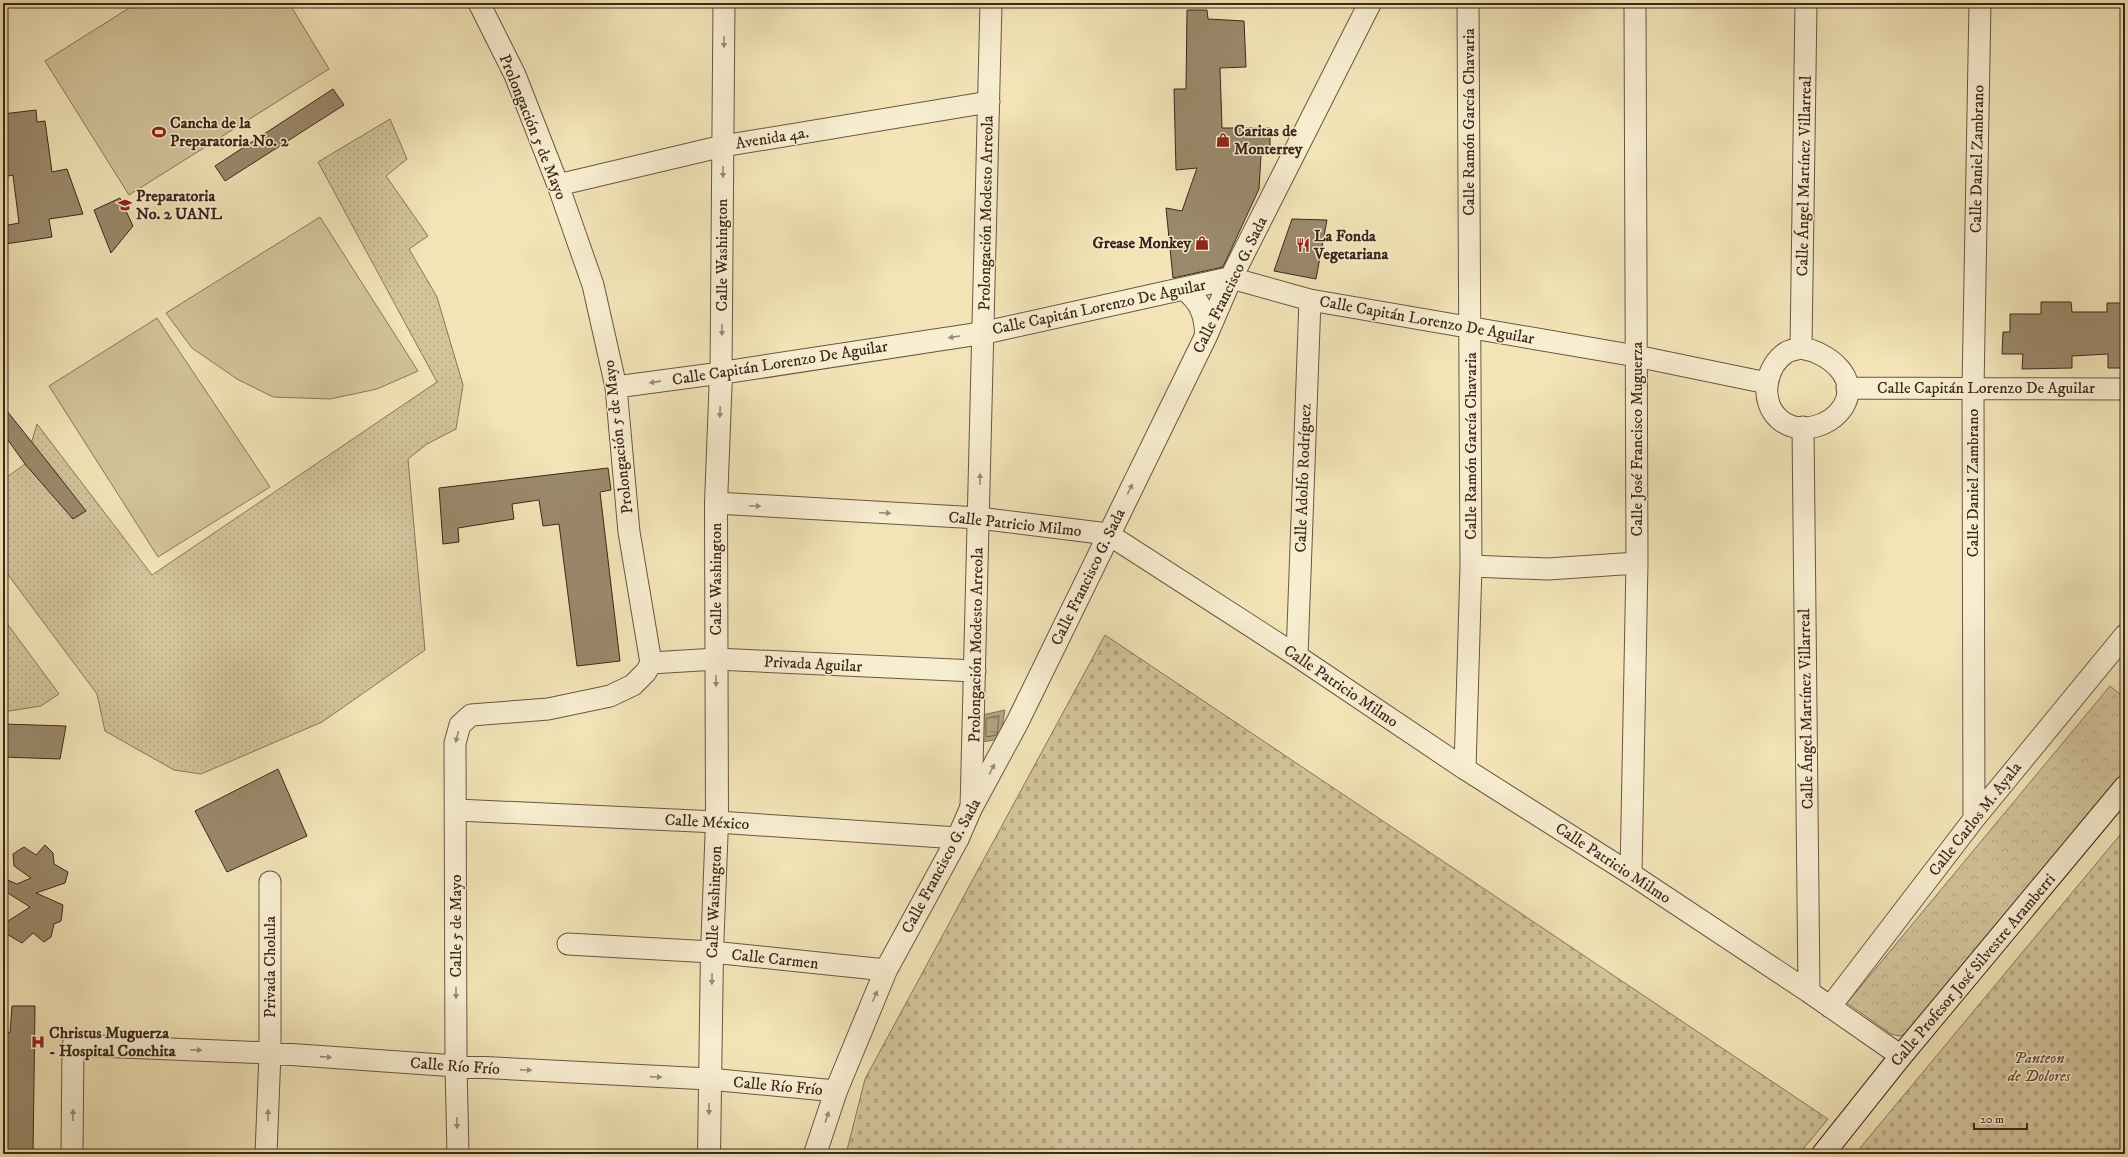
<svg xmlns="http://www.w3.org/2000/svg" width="2128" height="1157" font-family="'IM FELL DW Pica',serif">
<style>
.grass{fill:url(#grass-dots);stroke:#88765c}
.cemetery{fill:url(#cemetery-stones);stroke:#88765c}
.park{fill:url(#park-crowns);stroke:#88765c}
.pitch{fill:#d3c49c;stroke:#88765c}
.water{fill:url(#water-ripples);stroke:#847259}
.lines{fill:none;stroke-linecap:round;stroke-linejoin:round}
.shore{stroke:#78664e;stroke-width:1}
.building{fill:#9b896c;stroke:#3d271b}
.minor-casing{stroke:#6a5642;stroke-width:23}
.tertiary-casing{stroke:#6a5642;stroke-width:24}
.secondary-casing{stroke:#3d271b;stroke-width:24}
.minor{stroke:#f7edd0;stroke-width:21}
.tertiary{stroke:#f7edd0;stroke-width:22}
.secondary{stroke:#f7edd0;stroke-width:22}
.oneway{fill:#9a8a76}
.labels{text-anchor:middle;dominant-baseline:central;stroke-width:3;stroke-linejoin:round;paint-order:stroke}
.street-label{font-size:16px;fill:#3d271b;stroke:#f7edd0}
.poi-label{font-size:16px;font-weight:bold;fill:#3d271b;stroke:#f7edd0;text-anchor:start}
.park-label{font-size:16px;font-style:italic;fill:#624e3b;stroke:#f7edd0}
</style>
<defs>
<pattern id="grass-dots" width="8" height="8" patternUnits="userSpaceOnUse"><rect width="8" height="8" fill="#d3c49c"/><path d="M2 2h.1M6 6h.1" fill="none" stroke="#b6a886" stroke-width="1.8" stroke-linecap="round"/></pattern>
<pattern id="cemetery-stones" width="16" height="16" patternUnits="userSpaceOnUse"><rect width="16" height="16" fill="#d3c49c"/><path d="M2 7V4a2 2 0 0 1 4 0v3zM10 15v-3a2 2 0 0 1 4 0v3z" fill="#b6a886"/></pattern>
<pattern id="park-crowns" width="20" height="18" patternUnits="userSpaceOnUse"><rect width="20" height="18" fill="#d3c49c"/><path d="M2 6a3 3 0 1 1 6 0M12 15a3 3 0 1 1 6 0" fill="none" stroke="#b6a886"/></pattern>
<pattern id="water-ripples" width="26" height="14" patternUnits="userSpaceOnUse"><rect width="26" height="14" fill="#b4a482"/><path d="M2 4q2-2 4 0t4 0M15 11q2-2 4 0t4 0" fill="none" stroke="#94866a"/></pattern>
</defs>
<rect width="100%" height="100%" fill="#f2e4b7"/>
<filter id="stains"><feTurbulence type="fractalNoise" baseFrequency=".005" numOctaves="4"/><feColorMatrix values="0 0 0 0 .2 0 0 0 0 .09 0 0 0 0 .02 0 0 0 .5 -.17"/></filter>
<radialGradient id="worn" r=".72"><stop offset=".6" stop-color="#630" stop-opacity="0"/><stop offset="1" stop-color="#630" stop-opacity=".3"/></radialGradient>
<path class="grass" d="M390,119L407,159L386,176L428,236L409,249L437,297L463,385L456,429L427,444L408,459L425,650L322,722L201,774L174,770L105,731L97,694L3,568V480L25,464L37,424L152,575L437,382L318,162Z
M3,618L59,694L41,706L3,712Z"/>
<path class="cemetery" d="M1105,635L1828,1119L1799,1154H846L865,1079Z
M2125,829V1154H1855Z"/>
<path class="park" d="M2110,686L2125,698V773L1908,1033L1899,1036L1891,1034L1847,1003Z"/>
<path class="pitch" d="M137,3H289L329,69L129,195L45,61Z
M320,217L418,371L377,389L330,399L273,397L237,379L192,348L166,313Z
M157,318L270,487L158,557L49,386Z"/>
<path class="water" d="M1005,710L1000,739L982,742V715Z"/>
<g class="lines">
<path class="shore" d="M999,716L997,735L986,737V719Z"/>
</g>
<path class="building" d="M1187,10H1207L1208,19L1244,21L1246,67L1220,68L1222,128H1270V152L1261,155L1259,189L1223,267L1173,278L1166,208L1182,211L1197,168L1176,170L1174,89H1186Z
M333,89L344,105L225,181L215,166Z
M36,110L37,122L45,121L52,172L67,169L83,214L49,219L52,237L5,244L3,226L19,223L13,175L3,177V114Z
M120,198L133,226L111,253L94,210Z
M1292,219L1327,220L1316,279L1274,271Z
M2041,302H2071L2072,312H2107V303H2125V368H2108V354L2072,356V368L2022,369L2023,354H2002L2003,332H2010V314H2041Z
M3,406L46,460L86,511L73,519L25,464L3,433Z
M608,468L611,490L600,492L620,661L577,666L559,524L543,526L539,500L512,504L514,519L458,528L459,542L443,544L439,488Z
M3,724L66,726L60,759L3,757Z
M278,769L307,836L227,872L195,811Z
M45,845L53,853L54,864L68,872L65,883L36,893L63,905L61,921L54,924L51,937L44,942L33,933L22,943L5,933V923L30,907L3,890V878L17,884L31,878L14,866L13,854L24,847L36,855Z
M12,1006H35L33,1154H3V1032L10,1033Z"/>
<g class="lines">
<defs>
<path id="minor" d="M558,185L723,146L989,102
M1231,278L1310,300L1636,356L1767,383
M1801,348L1806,3
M1801,348C1828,352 1861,378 1843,407C1830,427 1798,436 1779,419C1759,401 1765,366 1787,352C1791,350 1797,349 1801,348Z
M616,387L721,373L724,3
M1847,388L2125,389
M1803,427L1809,992
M716,503L979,518L1108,534L1297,656L1465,769L1631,874L1809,992L1901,1056
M1471,566L1548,569L1637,563
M1297,656L1310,300
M651,663L716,659L975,671
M1465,769L1471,566L1468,3
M971,808L991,3
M457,810L717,822L958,838
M1974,819L1973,389L1980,3
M1631,874L1637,563L1635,3
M568,944L712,952L886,970
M1830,1007L1974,819L2125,635
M72,1154L73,1045L270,1053L456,1066L709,1079L836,1091
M266,1154L270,1053V882
M458,1154L456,1066L455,743L460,725L471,715L548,709L610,696L633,685L646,672L651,663L629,532L616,387L593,285L558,185L515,75L479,3"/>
<path id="tertiary" d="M1184,289C1201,301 1206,316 1206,336
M709,1154L712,952L717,822L716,503L721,373L983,333L1231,278
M815,1154L836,1091L886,970L958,838L971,808L1017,723L1206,336L1231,278L1370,3"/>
<path id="secondary" d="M1823,1154L1901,1056L2125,787"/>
</defs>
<use href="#minor" class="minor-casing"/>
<use href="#tertiary" class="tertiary-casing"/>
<use href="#secondary" class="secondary-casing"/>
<use href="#minor" class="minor"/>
<use href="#tertiary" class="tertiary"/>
<use href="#secondary" class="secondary"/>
</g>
<defs><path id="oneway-solid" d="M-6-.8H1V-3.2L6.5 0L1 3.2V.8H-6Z"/></defs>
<g class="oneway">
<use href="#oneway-solid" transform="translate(724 42) rotate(90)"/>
<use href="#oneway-solid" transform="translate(723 172) rotate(90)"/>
<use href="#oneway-solid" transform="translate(722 330) rotate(90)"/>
<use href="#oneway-solid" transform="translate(954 337) rotate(171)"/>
<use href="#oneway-solid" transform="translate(655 382) rotate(172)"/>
<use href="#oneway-solid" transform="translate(720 412) rotate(92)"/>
<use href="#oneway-solid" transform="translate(980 479) rotate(-89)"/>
<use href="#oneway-solid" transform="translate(1130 489) rotate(-64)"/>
<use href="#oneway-solid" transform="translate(755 506) rotate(3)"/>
<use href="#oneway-solid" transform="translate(885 513) rotate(3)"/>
<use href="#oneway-solid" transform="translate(716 681) rotate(89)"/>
<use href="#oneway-solid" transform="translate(457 737) rotate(104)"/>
<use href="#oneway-solid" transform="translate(992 769) rotate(-62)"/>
<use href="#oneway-solid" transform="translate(712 979) rotate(91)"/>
<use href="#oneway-solid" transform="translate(456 993) rotate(90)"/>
<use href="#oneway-solid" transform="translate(875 996) rotate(-67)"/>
<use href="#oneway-solid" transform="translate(196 1050) rotate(2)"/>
<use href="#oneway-solid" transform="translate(326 1057) rotate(4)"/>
<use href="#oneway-solid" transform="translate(526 1070) rotate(3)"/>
<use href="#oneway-solid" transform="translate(656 1077) rotate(3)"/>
<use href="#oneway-solid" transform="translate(709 1109) rotate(90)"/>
<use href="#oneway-solid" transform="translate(73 1115) rotate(-89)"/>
<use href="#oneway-solid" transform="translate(268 1115) rotate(-88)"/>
<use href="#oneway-solid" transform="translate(827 1117) rotate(-72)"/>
<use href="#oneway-solid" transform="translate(457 1123) rotate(89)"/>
</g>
<defs>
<symbol id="stadium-bare" viewBox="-9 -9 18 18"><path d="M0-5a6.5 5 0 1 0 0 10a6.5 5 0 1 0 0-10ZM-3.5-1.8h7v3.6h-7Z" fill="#8f2418" stroke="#f7edd0" stroke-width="2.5" paint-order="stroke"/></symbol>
<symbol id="shop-bare" viewBox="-9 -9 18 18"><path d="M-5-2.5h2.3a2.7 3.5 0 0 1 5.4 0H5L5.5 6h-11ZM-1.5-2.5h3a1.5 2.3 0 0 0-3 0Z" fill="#8f2418" stroke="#f7edd0" stroke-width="2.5" paint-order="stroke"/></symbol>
<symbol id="school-bare" viewBox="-9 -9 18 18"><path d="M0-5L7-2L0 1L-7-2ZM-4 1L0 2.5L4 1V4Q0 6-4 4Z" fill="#8f2418" stroke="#f7edd0" stroke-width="2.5" paint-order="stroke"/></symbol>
<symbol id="restaurant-bare" viewBox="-9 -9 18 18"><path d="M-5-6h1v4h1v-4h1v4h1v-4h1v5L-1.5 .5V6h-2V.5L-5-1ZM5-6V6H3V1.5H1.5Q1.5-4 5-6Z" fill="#8f2418" stroke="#f7edd0" stroke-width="2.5" paint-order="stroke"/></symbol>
<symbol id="hospital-bare" viewBox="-9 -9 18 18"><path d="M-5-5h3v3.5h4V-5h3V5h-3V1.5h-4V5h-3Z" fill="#8f2418" stroke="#f7edd0" stroke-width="2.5" paint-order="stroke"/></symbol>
</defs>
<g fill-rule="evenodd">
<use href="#stadium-bare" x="149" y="122" width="20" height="20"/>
<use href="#shop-bare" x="1213" y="130" width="20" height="20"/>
<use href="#school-bare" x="115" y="195" width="20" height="20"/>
<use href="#shop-bare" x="1192" y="233" width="20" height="20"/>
<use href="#restaurant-bare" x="1293" y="235" width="20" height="20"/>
<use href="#hospital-bare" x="28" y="1032" width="20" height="20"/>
</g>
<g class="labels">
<g class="street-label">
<text transform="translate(1469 122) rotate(-90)">Calle Ramón García Chavaria</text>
<text transform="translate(533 127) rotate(68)">Prolongación 5 de Mayo</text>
<text transform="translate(772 138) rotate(-9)">Avenida 4a.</text>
<text transform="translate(1977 159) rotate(-89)">Calle Daniel Zambrano</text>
<text transform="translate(1804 176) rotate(-89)">Calle Ángel Martínez Villarreal</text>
<text transform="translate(986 213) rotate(-89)">Prolongación Modesto Arreola</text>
<text transform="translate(722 255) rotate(-90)">Calle Washington</text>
<text transform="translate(1230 285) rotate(-64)">Calle Francisco G. Sada</text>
<text transform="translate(1099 307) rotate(-12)">Calle Capitán Lorenzo De Aguilar</text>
<text transform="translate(1427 320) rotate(10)">Calle Capitán Lorenzo De Aguilar</text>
<text transform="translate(780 363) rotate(-9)">Calle Capitán Lorenzo De Aguilar</text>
<text x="1986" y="388">Calle Capitán Lorenzo De Aguilar</text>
<text transform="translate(618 437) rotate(-97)">Prolongación 5 de Mayo</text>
<text transform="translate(1637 439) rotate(-90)">Calle José Francisco Muguerza</text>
<text transform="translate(1471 446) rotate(-90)">Calle Ramón García Chavaria</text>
<text transform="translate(1303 478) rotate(-88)">Calle Adolfo Rodríguez</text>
<text transform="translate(1973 483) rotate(-90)">Calle Daniel Zambrano</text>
<text transform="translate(1015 524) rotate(6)">Calle Patricio Milmo</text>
<text transform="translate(1088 577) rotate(-64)">Calle Francisco G. Sada</text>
<text transform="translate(716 579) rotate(-90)">Calle Washington</text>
<text transform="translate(976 645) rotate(-89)">Prolongación Modesto Arreola</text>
<text transform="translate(813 664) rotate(3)">Privada Aguilar</text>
<text transform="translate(1341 686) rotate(34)">Calle Patricio Milmo</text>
<text transform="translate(1806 709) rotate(-91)">Calle Ángel Martínez Villarreal</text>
<text transform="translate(1975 819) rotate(-52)">Calle Carlos M. Ayala</text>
<text transform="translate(707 822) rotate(3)">Calle México</text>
<text transform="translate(1613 863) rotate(33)">Calle Patricio Milmo</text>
<text transform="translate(941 866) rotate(-62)">Calle Francisco G. Sada</text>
<text transform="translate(714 902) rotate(-88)">Calle Washington</text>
<text transform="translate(456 926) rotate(-90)">Calle 5 de Mayo</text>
<text transform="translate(775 959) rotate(6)">Calle Carmen</text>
<text transform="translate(270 967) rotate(-90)">Privada Cholula</text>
<text transform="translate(1973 970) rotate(-50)">Calle Profesor José Silvestre Aramberri</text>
<text transform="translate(455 1066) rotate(4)">Calle Río Frío</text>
<text transform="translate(778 1086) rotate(5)">Calle Río Frío</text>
</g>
<g class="poi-label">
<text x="170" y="123">Cancha de la<tspan x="170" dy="18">Preparatoria No. 2</tspan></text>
<text x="1234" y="131">Caritas de<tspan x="1234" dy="18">Monterrey</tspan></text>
<text x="136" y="196">Preparatoria<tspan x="136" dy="18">No. 2 UANL</tspan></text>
<text x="1314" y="236">La Fonda<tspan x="1314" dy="18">Vegetariana</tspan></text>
<text x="1191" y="243" text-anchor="end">Grease Monkey</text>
<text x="49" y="1033">Christus Muguerza<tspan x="49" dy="18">- Hospital Conchita</tspan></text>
</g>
<g class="park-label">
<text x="2039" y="1058">Panteon<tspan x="2039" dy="18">de Dolores</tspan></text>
</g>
</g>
<rect width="2128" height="1157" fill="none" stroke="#f2e4b7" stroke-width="16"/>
<rect x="4" y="4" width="2120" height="1149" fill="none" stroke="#3d271b" stroke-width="2"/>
<rect x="8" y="8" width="2112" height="1141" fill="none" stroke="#3d271b"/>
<path d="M1974 1123v6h53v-6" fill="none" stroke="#3d271b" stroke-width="2"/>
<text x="1980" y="1123" font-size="12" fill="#3d271b" stroke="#f7edd0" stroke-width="3" paint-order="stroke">20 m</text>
<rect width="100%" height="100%" filter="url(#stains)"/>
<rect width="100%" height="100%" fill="url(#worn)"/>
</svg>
